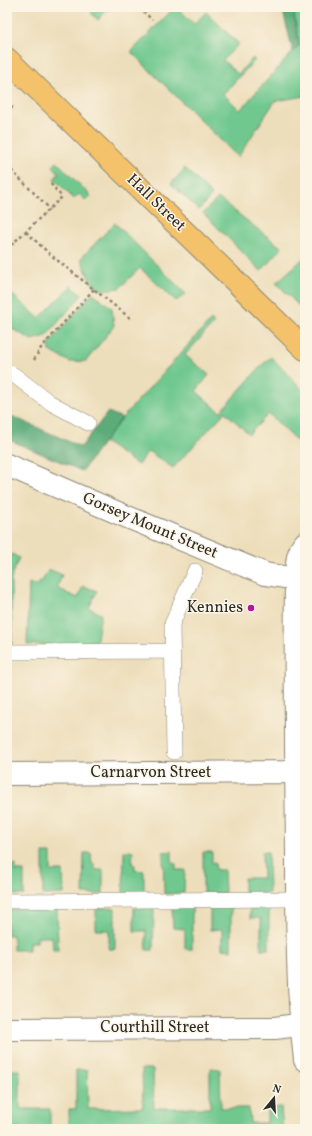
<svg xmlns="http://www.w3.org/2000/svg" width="312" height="1136" font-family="Vollkorn,serif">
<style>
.green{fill:#6fc88f;stroke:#4d7a5d}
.forest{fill:#5bac7a;stroke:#436c52}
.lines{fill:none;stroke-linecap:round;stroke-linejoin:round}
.lane-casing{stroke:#8c8473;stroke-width:16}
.street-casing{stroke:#8c8473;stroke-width:24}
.primary-casing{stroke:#8c8473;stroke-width:24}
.path{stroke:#8c8473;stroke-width:2.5;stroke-dasharray:3 3;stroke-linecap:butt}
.lane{stroke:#fff;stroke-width:15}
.street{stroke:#fff;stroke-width:22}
.primary{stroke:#f3c26a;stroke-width:22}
.poi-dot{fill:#b5179e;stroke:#fcf5e5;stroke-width:1.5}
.labels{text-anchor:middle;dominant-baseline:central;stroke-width:3;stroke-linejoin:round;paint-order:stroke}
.street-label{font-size:16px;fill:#2b2b2b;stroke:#fcf5e5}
.poi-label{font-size:16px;fill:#2b2b2b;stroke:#fcf5e5;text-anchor:end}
</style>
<rect width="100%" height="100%" fill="#fcf5e5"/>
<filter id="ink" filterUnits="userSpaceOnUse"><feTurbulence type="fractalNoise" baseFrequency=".025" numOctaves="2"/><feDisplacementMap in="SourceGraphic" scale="8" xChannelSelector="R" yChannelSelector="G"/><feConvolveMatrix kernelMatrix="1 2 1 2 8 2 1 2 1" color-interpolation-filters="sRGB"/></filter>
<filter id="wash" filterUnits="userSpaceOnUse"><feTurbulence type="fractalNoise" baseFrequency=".012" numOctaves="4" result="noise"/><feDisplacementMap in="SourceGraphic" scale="16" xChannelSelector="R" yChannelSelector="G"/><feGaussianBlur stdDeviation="0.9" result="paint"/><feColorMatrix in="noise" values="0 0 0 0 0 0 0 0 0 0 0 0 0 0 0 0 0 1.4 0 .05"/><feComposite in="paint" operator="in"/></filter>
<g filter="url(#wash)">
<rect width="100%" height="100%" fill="#eddebb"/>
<path class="green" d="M97,7H110L98,20L91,13Z
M175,7H177L194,24L206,12L239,44L223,60L238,74L253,58L255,60L223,94L240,110L299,45L293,7H305V96L275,101L238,157L131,52Z
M57,162L91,196L86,201L79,194L74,199L54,179L59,173L53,166Z
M185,168L212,195L199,210L171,184Z
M218,198L282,248L261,271L203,213Z
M115,223L186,294L176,301L140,268L120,288L101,290L90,281L81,258Z
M305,257V312L276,283Z
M71,286L82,295L46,336L32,340L7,326V290L39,318Z
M93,293L112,308L114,326L86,361L70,362L50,351L49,343Z
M211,320L214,323L185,355L209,375L196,391L220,412L262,365L271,357L305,392V449L269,414L249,434L225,412L173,468L148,451L138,465L104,442L122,418Z
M12,554L19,558L13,572L11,580L12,645H7V565Z
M49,569L62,575L57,588L66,592V593L78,598L83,586L97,591L89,608L101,614L96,644L27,645L29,583L37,586L40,581H42Z
M124,851H133L132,864L135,865V870L144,871V894H123Z
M172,851V863L176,864V870H185L184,893L164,894L163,852Z
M203,852H212V863H215L216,870H224L225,893H203Z
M262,852H268L269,893H244V878H263Z
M7,853H11V865H16V871H24V895H7Z
M43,853H51V871H63L64,894L43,895Z
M84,853H91L92,864H95V870H103V894H83Z
M250,906H269V949H261V918H250Z
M172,907H192V949H185V929L173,928Z
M210,907H231V950L222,949V929L210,930Z
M57,908L58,950H53L52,937H37V942H29V950H13V935H7V909Z
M96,908H115V949H109V930H96Z
M134,908H154L153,950H146V931H134Z
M210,1068L220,1069L221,1108H249L250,1123H267V1108L281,1107L283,1129H7V1109H10L11,1070H20V1109H50V1128H69V1109H76V1070H87L88,1109L143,1108L142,1069H153L154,1108H210Z"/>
<path class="forest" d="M282,7H293L299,45L293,52Z
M108,412L122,418L82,471L7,439V414L81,447Z"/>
</g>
<g filter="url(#ink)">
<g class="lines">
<defs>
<path id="lane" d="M7,372L14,375L49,402L88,423
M7,652L171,651
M174,752L172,624L195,571
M7,901L297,899"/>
<path id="street" d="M7,465L125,516L265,574L296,579
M305,543C296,553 297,566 296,579C295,671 296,762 297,854C297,923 297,992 305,1060
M7,774L296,772
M7,1029L275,1028L305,1024"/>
<path id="primary" d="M7,59L305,349"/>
</defs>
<use href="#lane" class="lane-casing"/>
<use href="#street" class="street-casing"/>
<use href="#primary" class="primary-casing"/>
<path class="path" d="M139,7L152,20
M7,120L13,104
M7,166L50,209
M26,232L52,256L130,318
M7,249L62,197L50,183
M34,360L41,348L94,289"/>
<use href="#lane" class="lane"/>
<use href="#street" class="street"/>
<use href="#primary" class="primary"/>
</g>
</g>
<circle class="poi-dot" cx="251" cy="608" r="4"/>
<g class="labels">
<g class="street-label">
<text transform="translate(156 203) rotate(44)">Hall Street</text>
<text transform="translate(150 526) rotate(23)">Gorsey Mount Street</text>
<text x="151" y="773">Carnarvon Street</text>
<text x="155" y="1028">Courthill Street</text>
</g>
<g class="poi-label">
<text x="243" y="608">Kennies</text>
</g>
</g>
<rect width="312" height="1136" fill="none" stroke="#fcf5e5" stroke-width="24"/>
<g transform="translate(274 1098) rotate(18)" stroke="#fcf5e5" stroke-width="3" paint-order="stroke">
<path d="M0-3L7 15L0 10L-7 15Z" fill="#2b2b2b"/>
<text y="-6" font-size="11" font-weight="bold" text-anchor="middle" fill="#2b2b2b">N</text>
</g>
</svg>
